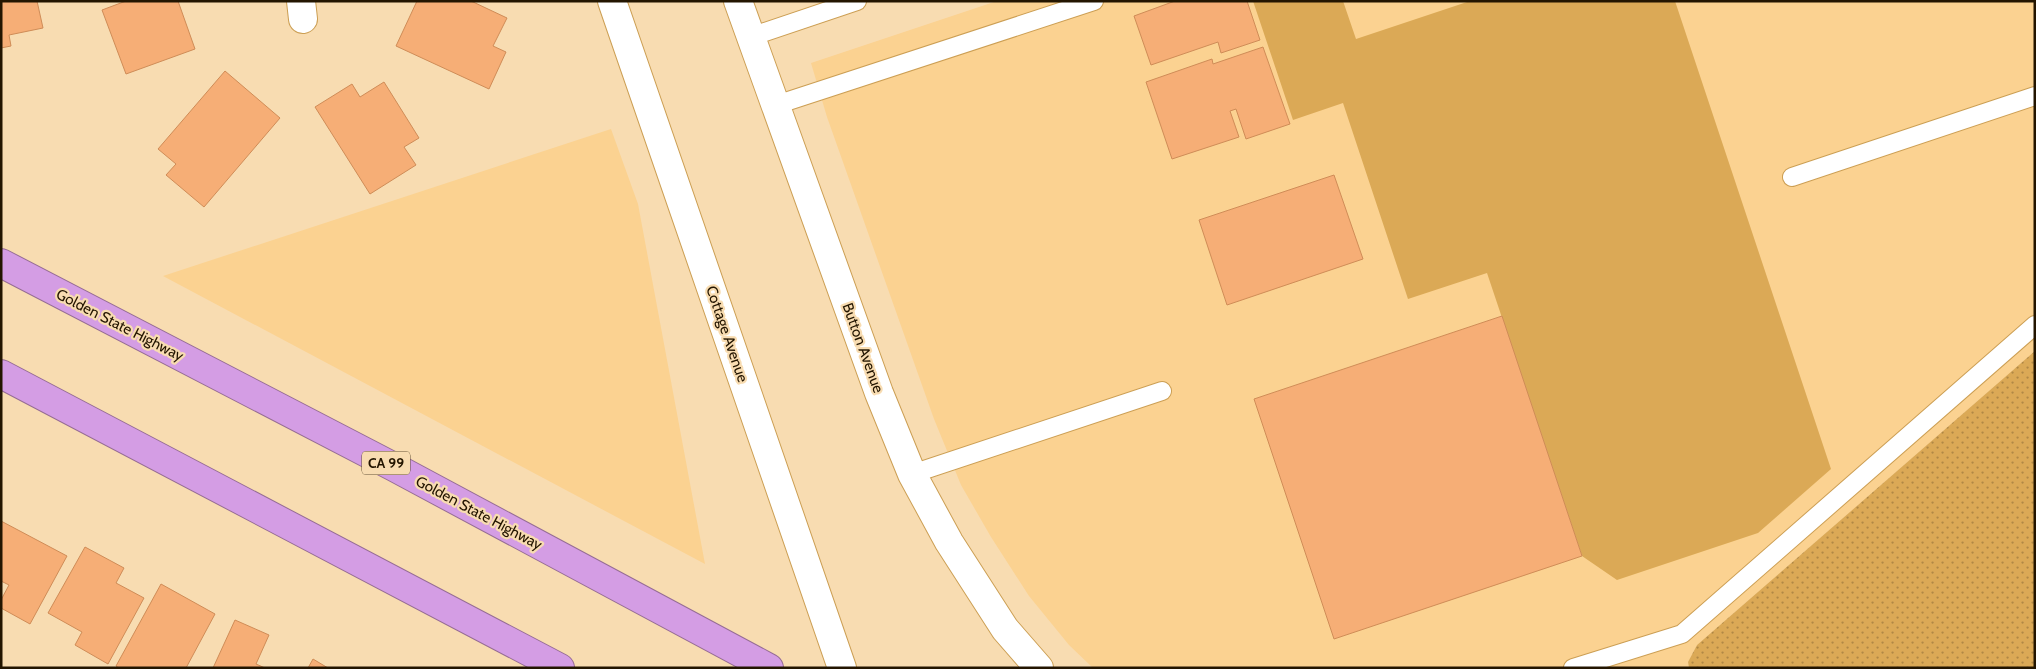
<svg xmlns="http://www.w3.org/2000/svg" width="2036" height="669" font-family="Cabin,sans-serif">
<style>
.built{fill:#fbd291}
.grass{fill:#dba956}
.park{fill:url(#park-dots)}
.building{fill:#f6ae76;stroke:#cf8c57}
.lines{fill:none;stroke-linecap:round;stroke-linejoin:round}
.service-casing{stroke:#cc9f54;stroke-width:20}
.minor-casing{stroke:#cc9f54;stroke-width:30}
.tertiary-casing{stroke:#cc9f54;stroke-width:30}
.motorway-casing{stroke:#966d94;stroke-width:30}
.service{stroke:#fff;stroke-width:18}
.minor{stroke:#fff;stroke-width:28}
.tertiary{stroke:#fff;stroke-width:28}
.motorway{stroke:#d49de4;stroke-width:28}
.labels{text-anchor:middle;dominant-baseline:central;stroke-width:4.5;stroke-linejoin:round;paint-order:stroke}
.shield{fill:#f8dcb1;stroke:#635135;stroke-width:1}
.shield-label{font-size:14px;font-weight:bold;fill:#231500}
.street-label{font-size:15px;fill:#231500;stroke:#f8dcb1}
</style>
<defs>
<pattern id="park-dots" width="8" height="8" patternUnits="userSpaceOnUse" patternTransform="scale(1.25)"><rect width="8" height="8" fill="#dba956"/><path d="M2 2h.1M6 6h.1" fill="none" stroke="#b18845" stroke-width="1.8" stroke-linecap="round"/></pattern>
</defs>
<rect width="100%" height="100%" fill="#f8dcb1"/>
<path class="built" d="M997,1H2035V351L1697,645L1688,662L1689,668H1093L1069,645L1029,596L991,537L961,485L934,419L827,117L811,63Z
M611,129L638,204L705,564L163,276Z"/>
<path class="grass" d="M1253,1H1343L1356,39L1470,1H1675L1831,469L1758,533L1617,580L1582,556L1487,273L1408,299L1343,103L1293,120Z"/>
<path class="park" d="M2035,351V668H1689L1688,662L1697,645Z"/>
<path class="building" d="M1,1H37L43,28L9,35L11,46L1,48Z
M126,1H178L195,49L126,74L102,10Z
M417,1H471L507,18L493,46L506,52L489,89L396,46Z
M1175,1H1247L1260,40L1221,53L1218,42L1151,65L1134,16Z
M1263,47L1290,124L1246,139L1236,109L1230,111L1239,137L1172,159L1146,82L1212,59L1213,64Z
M225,71L280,118L204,207L166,175L176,164L158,149Z
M384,82L419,138L404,147L416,165L370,194L315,107L352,84L360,97Z
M1334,175L1363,259L1227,305L1199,220Z
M1502,316L1582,556L1334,639L1254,399Z
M1,521L67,556L30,624L1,608V600L9,585L1,581Z
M85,547L124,568L116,583L144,598L108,664L75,645L82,632L48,613Z
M161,584L215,614L186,668H119L116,666Z
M235,620L269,635L256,664L265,668H213Z
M313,659L328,668H308Z"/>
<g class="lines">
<defs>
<path id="service" d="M750,37L857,1
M776,105L1094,1
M1792,177L2035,96
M912,474L1162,391
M1573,668L1682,634L2035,325"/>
<path id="minor" d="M301,1L303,19"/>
<path id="tertiary" d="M612,1L842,668
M738,1L879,393L912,474L949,542L1005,629L1039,668"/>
<path id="motorway" d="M1,263L394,467L769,668
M1,374L560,668"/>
</defs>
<use href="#service" class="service-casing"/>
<use href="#minor" class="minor-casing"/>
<use href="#tertiary" class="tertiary-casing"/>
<use href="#motorway" class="motorway-casing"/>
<use href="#service" class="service"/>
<use href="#minor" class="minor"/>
<use href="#tertiary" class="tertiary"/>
<use href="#motorway" class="motorway"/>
</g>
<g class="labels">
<rect class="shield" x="362" y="451.5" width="48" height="23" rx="4"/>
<g class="shield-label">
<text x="386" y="463">CA 99</text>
</g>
<g class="street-label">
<text transform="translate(120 325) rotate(27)">Golden State Highway</text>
<text transform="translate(727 334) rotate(71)">Cottage Avenue</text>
<text transform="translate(863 348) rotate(70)">Button Avenue</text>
<text transform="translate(479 513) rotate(28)">Golden State Highway</text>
</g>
</g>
<rect width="2036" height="669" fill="none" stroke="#231500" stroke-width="5"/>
</svg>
